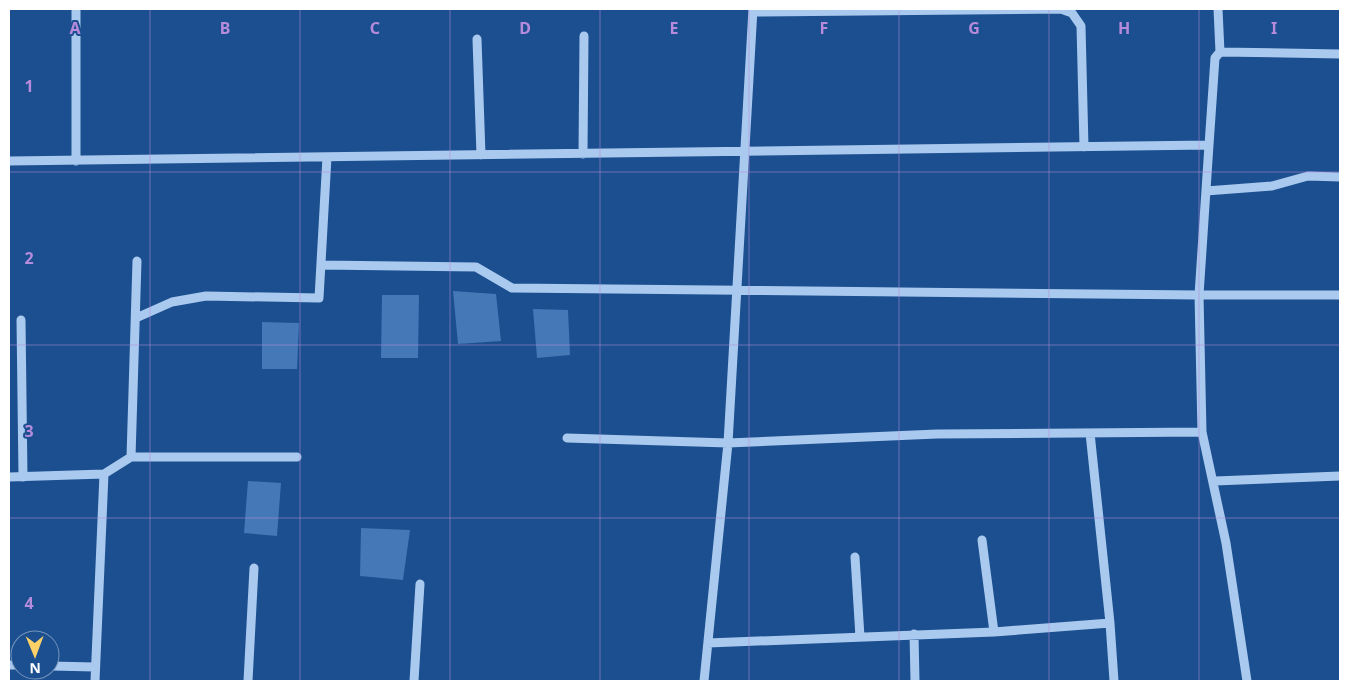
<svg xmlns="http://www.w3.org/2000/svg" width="1349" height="690" font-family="'Noto Sans',sans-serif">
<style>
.building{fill:#4478b7}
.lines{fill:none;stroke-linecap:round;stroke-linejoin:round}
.minor{stroke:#a9c9ee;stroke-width:9}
.grid{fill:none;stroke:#b68bdc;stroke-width:1;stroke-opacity:0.55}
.grid-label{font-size:16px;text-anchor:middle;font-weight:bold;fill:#b68bdc;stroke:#1b4f8f;stroke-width:4;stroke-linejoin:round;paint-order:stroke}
</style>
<rect width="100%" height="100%" fill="#1b4f8f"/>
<path class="building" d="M453,291L496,294L501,341L458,344Z
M382,295H419L418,358H381Z
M533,309L568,310L570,355L537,358Z
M262,322L299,323L297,369H262Z
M248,481L281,483L277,536L244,533Z
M361,528L410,530L403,580L360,576Z"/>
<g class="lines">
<path class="minor" d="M754,12L1061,9L1072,13L1081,26L1084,147
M477,39L481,155
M1220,52L1340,54
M583,154L584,36
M9,161L1209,145L1215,58L1220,52L1218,9
M76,161V9
M1206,191L1272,186L1308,176L1340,177
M321,265L476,267L512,288L1199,295L1209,145
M136,318L172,302L206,296L319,298L327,157
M21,320L23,477
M1202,432L1226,543L1247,681
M1090,433L1110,623L1114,681
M567,438L728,443L937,434L1202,432L1199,295H1340
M131,457H297
M9,477L104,474
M1215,481L1340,476
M982,540L994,632
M855,557L860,637
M914,634L915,681
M708,643L994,632L1110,623
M9,665H20
M50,666L95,667
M95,681L104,474L131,457L137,261
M248,681L254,568
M414,681L420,584
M704,681L728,443L753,9"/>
</g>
<path class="grid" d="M150,9V681M300,9V681M450,9V681M600,9V681M749,9V681M899,9V681M1049,9V681M1199,9V681M9,172H1340M9,345H1340M9,518H1340"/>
<g class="grid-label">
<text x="75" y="34">A</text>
<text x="225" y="34">B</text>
<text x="375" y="34">C</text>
<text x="525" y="34">D</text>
<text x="674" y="34">E</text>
<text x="824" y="34">F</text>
<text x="974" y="34">G</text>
<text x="1124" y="34">H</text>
<text x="1274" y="34">I</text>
<text x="29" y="92">1</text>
<text x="29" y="264">2</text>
<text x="29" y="437">3</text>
<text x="29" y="609">4</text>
</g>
<rect width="1349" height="690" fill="none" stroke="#ffffff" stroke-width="20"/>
<g transform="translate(35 655) rotate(179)"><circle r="24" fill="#1b4f8f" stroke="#7695bc"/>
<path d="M0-4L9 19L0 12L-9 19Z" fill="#ffd166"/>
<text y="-8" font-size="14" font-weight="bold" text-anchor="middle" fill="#ffffff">N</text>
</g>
</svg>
